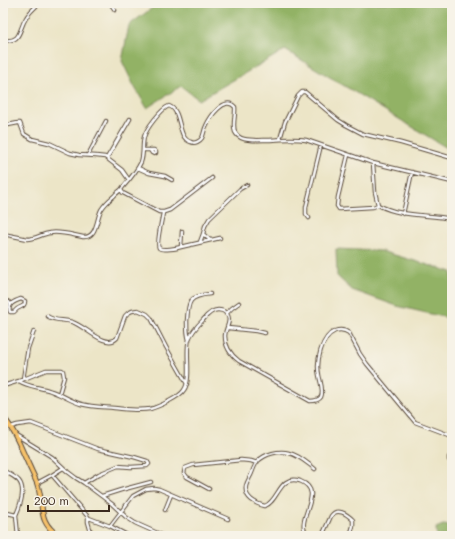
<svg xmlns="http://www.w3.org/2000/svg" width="455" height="539" font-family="Mali,sans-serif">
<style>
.forest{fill:#92b265;stroke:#666e42}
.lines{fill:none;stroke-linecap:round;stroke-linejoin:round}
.minor-casing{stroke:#564637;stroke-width:4.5}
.primary-casing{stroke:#564637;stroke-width:6}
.minor{stroke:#fff;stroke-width:2.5}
.primary{stroke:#f5c16b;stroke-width:4}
</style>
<rect width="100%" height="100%" fill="#f7f3e8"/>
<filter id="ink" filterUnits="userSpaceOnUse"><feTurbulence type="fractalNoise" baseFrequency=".025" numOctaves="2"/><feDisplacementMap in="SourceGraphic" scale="8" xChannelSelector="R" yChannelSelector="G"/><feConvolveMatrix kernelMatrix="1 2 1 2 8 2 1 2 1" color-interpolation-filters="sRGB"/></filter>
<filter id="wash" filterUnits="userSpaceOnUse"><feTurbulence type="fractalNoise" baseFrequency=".012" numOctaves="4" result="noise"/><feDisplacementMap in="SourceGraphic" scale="16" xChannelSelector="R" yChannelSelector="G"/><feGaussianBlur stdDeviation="0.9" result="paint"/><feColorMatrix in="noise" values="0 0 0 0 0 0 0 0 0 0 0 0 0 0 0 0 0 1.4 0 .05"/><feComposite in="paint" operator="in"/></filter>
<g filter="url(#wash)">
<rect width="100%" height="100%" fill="#ece5c7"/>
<path class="forest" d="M159,3H452V151L285,50L199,100L181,86L147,108L134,86L122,61L129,25Z
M336,249L381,251L452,272V319L397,306L352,290L337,276Z
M443,525L452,526V536H437L436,528Z"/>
</g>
<g filter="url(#ink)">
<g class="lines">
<defs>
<path id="minor" d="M110,3L115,10
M3,40C22,43 18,30 26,18C29,12 35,8 39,3
M3,126L18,123H20L24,134L32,139L49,143L70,153L79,155L96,156L105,157L122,170L129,180
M280,139L285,122L298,96L302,92H305L338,120L346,125L363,134L401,143L452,158
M143,150H154L156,152V153L154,154L152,153L150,150
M88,155L106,121
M348,155L338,197L337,206L339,209L373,207L378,205L375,192L373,163
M107,158L130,119
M138,168L149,173L165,176L172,180
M121,190L123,193L159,212H164L170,210L212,178
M378,205C401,217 427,214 452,219
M163,213C162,218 156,245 159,248C162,251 178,248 181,247L182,231
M403,214L412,172
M309,218L306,214V207L321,145
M3,234L28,239C35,239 42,234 50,233C60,231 72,235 83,237C97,238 96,220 101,210C104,205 109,200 114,196C117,192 121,191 123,187C130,179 137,171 141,162C144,154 142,145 144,137C146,129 161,109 169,106C183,111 176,138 191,142C195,144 200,141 202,138C204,134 204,130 206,126C210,117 225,95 235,107C236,115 232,124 235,132C237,136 240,138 244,139C252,141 261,140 269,140C282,139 294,138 306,140L373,163L452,182
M203,234L210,240
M200,242L203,234L205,226L209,219L240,189L247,185
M181,247L220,238
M21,299L25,301C25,307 21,306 17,309C16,310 15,311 14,312H10C7,304 15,301 21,299Z
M3,307L5,302L7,301L9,302L10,304
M226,314L232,308L239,303
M47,316C56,322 63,319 72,322C84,325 106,350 117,338L125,316L128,313L132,311L138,310L147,314L151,318L166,347L187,384
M228,328L256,331L265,333
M189,340C187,334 187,328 187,321C188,301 189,296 210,294
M23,379L28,348L34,331
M19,381C28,387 40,387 51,391C61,394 70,401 81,404C92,407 103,407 114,408C126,409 139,411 150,409C158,407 180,397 184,390C192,379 185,353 189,339C192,332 198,325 203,320C207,315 212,310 218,310C221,310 224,311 226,313C233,320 225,328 225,336C225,346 231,355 239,361L310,401C314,401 319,400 321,397C324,391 320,381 319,375C316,362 321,337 335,331C340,329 345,330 349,333L360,354L367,364L415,422L452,436
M3,386L19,381L46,370H62L63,371L64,377L59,394
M11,427L17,425L31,423L98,449L134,457L147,461L149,464L147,466L131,467L118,466L99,474L84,483
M16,435L52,457L68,472L76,478L84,483L112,504L126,517L135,523L164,536
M452,454L449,457V460L452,463
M3,470C8,474 15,476 19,481C26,490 20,506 16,515L3,512
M52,475L63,468
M37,483L52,475L89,518L110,526L129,536
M209,489L187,477L184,473L185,468L193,465L241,460L251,461L257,463
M102,496L121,490L151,482
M165,510L171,495
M16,515L18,536
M88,517V522L92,536
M110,526L133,496L146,489L154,488L159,489L228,519
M308,536C292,520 328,492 300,481C279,474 279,501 265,506C256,504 244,498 246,486C247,482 249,479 251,475C253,471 254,465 258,461C265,454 279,450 289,453C299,455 307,463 315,469
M322,536L331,516C337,507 347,514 353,520V526L350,536"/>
<path id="primary" d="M3,417C14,429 20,446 27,461C30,468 34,476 37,483C45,505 36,521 59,536"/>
</defs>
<use href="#minor" class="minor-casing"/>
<use href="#primary" class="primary-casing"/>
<use href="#minor" class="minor"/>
<use href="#primary" class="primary"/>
</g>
</g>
<rect width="455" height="539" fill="none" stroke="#f7f3e8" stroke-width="16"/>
<path d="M28 505v6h81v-6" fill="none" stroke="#3b2a1e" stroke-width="2"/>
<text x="34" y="505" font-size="12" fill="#3b2a1e" stroke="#f7f3e8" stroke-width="3" paint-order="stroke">200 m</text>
</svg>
